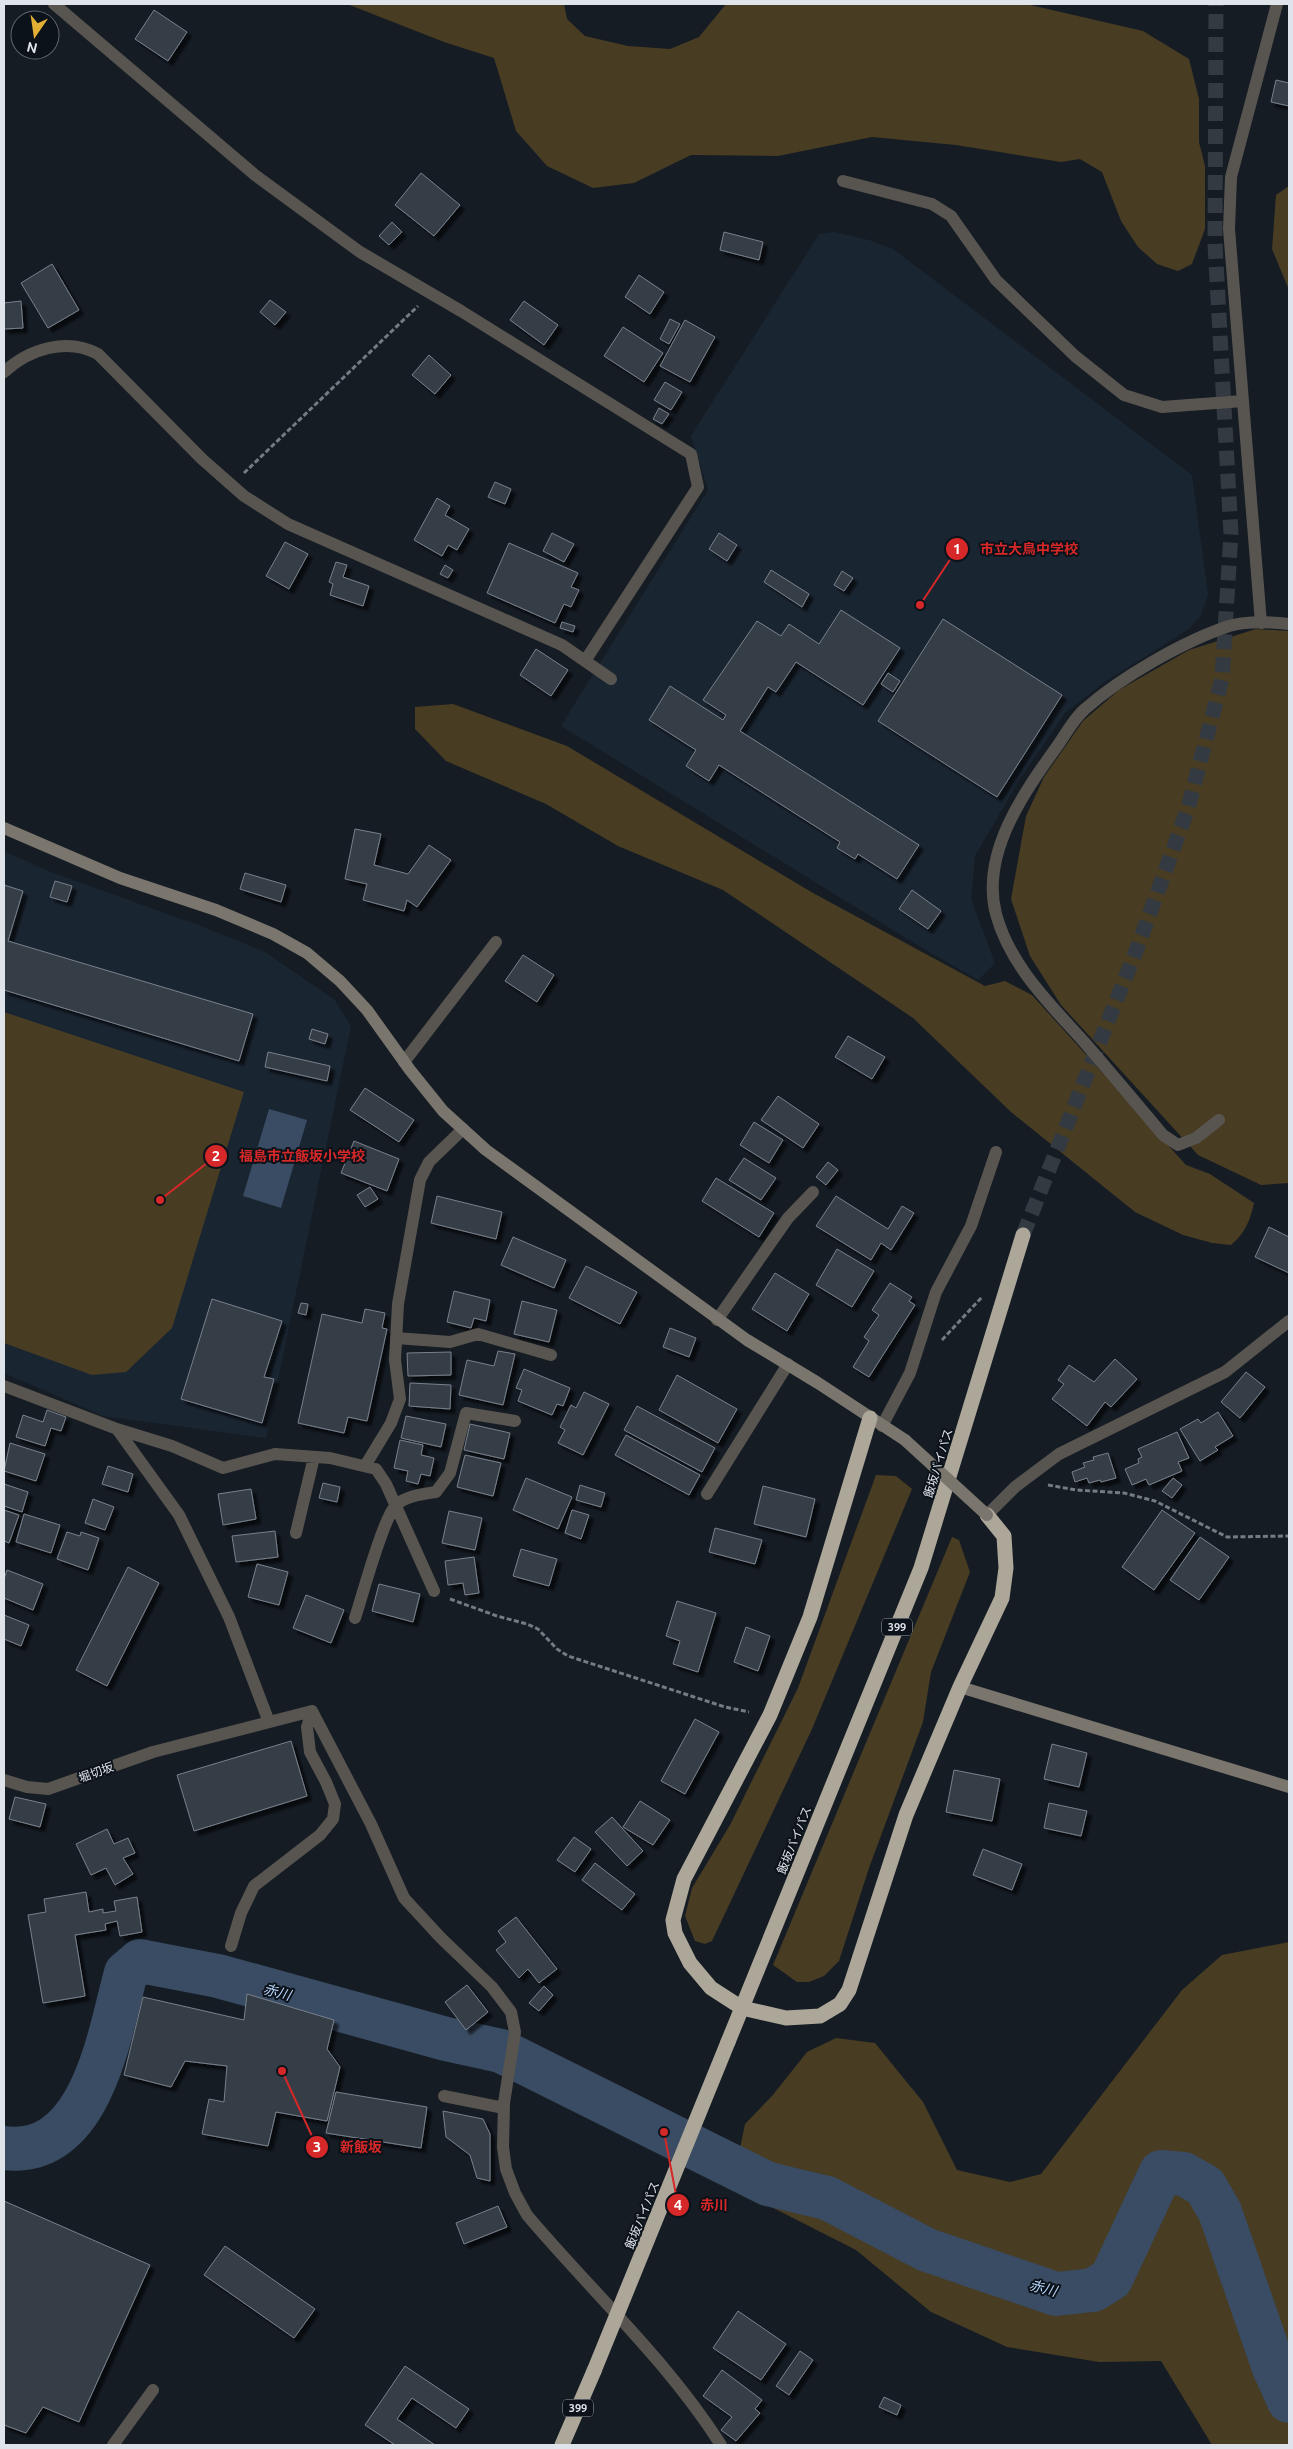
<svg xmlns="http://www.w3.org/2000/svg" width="1293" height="2449" font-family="Ubuntu,'Noto Sans JP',sans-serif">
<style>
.built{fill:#1a2532}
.green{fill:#483c23}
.water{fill:#394c63}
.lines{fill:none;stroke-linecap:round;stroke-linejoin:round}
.river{stroke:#394c63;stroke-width:44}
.building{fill:#353c46;stroke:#79818c;filter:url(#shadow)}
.highway-tunnel{stroke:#333a42;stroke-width:15;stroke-dasharray:15 8;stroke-linecap:butt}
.path{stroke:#757b82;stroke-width:3;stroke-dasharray:5 2.5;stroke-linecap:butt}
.lane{stroke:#585550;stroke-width:12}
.street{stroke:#585550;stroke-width:12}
.secondary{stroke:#7a766e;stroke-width:12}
.highway{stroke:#ada79a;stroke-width:15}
.secondary-bridge{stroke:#7a766e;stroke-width:12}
.highway-bridge{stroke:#ada79a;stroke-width:15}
.labels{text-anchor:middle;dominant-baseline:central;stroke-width:4;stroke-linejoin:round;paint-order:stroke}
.shield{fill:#0c121a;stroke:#a0a5ac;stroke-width:1}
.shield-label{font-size:11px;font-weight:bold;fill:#dfe4ea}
.street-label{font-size:12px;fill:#dfe4ea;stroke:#0c121a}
.water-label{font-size:14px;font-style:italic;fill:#b6d4f9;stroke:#0c121a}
.leader{fill:none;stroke:#d62828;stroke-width:2}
.callout-dot{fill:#d62828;stroke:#0c121a;stroke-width:2}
.mark-label{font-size:15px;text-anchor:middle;font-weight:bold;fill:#fff}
.callout-label{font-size:14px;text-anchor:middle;font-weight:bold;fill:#d62828;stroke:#0c121a;stroke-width:4;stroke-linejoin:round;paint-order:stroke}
</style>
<defs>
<filter id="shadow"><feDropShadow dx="4.5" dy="4.5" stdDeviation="1" flood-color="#0009"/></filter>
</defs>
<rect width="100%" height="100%" fill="#151c24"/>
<path class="built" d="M834,232L869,240L893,249L1192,475L1208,595L1201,615L1189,629L1103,683L1065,713L1018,782L975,856L971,899L995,963L978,980L924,949L561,726L708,490L691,436L819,234Z
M4,851L48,871L201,926L265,952L335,1000L351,1026L266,1438L103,1416L4,1373Z"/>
<path class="green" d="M347,4H564L567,19L585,36L628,46L670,49L699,37L726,4H1026L1143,31L1189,59L1199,99V142L1205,166V229L1192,264L1178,271L1157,264L1138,247L1121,221L1102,172L1080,159L1061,162L956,145L872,137L778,156L691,155L634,183L593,188L547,166L516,131L494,58L444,42Z
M1289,186V290L1272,249L1276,195Z
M1256,629L1289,631V1183L1261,1185L1198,1155L1061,1005L1030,956L1011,899L1026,816L1044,777L1083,721L1119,690L1189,650Z
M453,704L567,746L813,893L985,986L1005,981L1032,995L1186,1165L1210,1174L1254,1203C1250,1221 1245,1233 1231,1245L1212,1243L1183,1235L1135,1212L1011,1112L913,1018L723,890L618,846L546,804L446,761L415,729V707Z
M4,1012L244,1092L172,1328L126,1372L92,1375L4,1343Z
M876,1475L896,1476L912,1489L812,1729L712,1941L705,1944L695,1941L685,1916L692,1888L730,1825L798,1688Z
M952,1537L959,1540L970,1572L931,1672L923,1722L869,1868L839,1961L824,1976L809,1982H797L773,1965Z
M1289,1942V2445H1212L1161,2361L1099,2362L1007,2347L931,2312L856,2250L732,2187L745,2124L772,2096L807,2052L836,2038L875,2043L923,2102L957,2170L1010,2182L1041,2174L1182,1990L1222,1955Z"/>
<path class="water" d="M269,1109L307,1120L281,1208L243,1196Z"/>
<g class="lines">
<path class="river" d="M4,2148C92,2159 109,2034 126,1973L140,1961L218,1976L446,2039L501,2051L768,2184L827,2198L927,2250L1056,2294L1093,2290L1111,2279L1161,2172L1184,2174L1205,2186L1220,2212L1274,2368L1289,2401"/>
</g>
<path class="building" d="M154,10L187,32L168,61L135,39Z
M1276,80L1289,83V106L1271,102Z
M421,173L460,205L434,236L395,205Z
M392,222L402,232L389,245L379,236Z
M724,232L763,242L759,260L720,250Z
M52,264L79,310L48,328L21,283Z
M639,275L664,292L650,314L625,297Z
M270,300L286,312L275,325L260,312Z
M21,301L23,328L4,329V303Z
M524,301L558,325L544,345L510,320Z
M670,319L680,324L669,344L660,339Z
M685,320L715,337L690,382L660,366Z
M623,327L663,353L644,382L604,356Z
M429,355L451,375L435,394L412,375Z
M665,382L682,392L671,410L654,400Z
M659,408L669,414L662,424L653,419Z
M495,482L511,489L505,504L488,497Z
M437,498L450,506L445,515L469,529L457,550L448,545L442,556L414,540Z
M552,533L574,544L564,562L543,551Z
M719,533L737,545L727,561L709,549Z
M285,542L308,554L289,589L266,576Z
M509,543L578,573L571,587L579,590L571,607L564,604L555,623L487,593Z
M336,562L347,565L343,577L369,586L363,606L330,595L333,584L329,582Z
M445,565L453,570L448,578L440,574Z
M771,570L809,594L802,607L764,582Z
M842,571L853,578L844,591L834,585Z
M841,610L900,648L863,705L796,662L776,692L768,687L740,731L919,845L897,879L858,854L855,859L837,848L840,842L719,765L709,781L686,766L696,750L649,720L670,686L723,720L726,715L703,700L757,621L781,636L789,624L819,644Z
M943,619L1062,695L997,797L878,721Z
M562,622L575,626L573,632L560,628Z
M536,649L568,670L551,696L520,675Z
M888,673L900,681L893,692L881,684Z
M355,829L381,834L374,865L408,874L429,845L451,860L417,907L407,900L404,911L363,900L367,884L345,879Z
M245,873L286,885L281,902L240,889Z
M55,881L72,886L67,902L50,897Z
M4,885L23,891L8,941L253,1014L239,1061L4,990Z
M912,890L941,911L928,929L899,909Z
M523,955L554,975L537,1002L505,981Z
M312,1029L328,1034L325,1044L309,1039Z
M848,1036L885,1057L872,1079L835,1057Z
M268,1052L330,1066L327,1081L265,1067Z
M365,1088L414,1120L399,1142L350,1110Z
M778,1096L819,1124L803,1148L761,1120Z
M754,1122L783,1140L769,1163L740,1145Z
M354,1141L399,1159L387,1191L341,1173Z
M744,1158L776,1178L761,1200L729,1180Z
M828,1162L838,1170L826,1185L816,1177Z
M716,1178L774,1213L759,1237L702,1201Z
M370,1187L378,1199L365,1207L357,1195Z
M437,1196L502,1212L496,1239L431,1223Z
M836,1196L888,1229L902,1206L914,1213L891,1250L881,1243L871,1260L816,1226Z
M1269,1227L1289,1237V1273L1255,1257Z
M513,1237L566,1260L554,1288L501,1265Z
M837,1249L874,1271L852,1307L816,1285Z
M586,1266L637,1292L620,1324L569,1298Z
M775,1273L809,1294L787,1331L752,1309Z
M890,1283L912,1297L909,1301L915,1305L869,1377L853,1367L869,1341L864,1337L879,1315L872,1310Z
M454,1291L490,1300L486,1321L474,1318L471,1328L447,1322Z
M212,1299L282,1321L264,1377L274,1379L262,1423L181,1399Z
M522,1301L557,1310L549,1342L514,1334Z
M301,1303L308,1304L306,1315L298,1313Z
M365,1309L385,1313L382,1328L387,1329L367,1421L348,1417L344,1433L298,1423L322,1314L362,1323Z
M670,1328L696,1338L689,1357L663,1347Z
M498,1351L515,1354L503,1405L459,1395L467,1360L494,1366Z
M451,1352V1375L408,1376L407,1353Z
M1115,1359L1137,1379L1111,1407L1105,1402L1087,1426L1052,1399L1064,1384L1058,1380L1069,1365L1094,1382Z
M524,1369L570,1388L563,1406L557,1404L552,1415L518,1401L522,1390L516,1388Z
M1246,1372L1265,1387L1240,1418L1221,1402Z
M677,1375L737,1409L718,1443L659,1410Z
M410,1383L451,1385L450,1409L409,1406Z
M584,1392L609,1404L583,1455L558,1443L565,1430L560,1427L571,1405L576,1408Z
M637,1406L715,1448L702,1472L624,1430Z
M47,1410L66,1417L61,1431L51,1428L45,1446L16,1437L23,1415L43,1422Z
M1218,1412L1233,1436L1215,1447L1218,1450L1200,1461L1180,1429L1198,1419L1201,1423Z
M406,1416L446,1424L441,1447L401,1438Z
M470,1424L510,1433L504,1459L464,1450Z
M1177,1432L1189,1458L1178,1462L1182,1471L1149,1485L1146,1479L1132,1485L1125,1469L1139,1463L1138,1459L1142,1457L1138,1449Z
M626,1435L700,1475L689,1495L615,1455Z
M400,1440L423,1445L421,1455L434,1458L430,1476L421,1474L418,1484L406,1481L408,1471L394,1468Z
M10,1443L45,1454L36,1481L4,1471Z
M1108,1453L1116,1478L1101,1482L1100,1480L1089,1483L1087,1478L1075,1482L1072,1472L1085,1467L1083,1463L1094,1460L1093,1457Z
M465,1455L501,1463L493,1496L457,1487Z
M108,1466L133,1474L128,1492L102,1484Z
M526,1478L572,1497L558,1529L513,1510Z
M1173,1478L1182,1485L1172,1498L1162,1491Z
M323,1483L340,1487L337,1502L319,1498Z
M4,1484L28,1492L22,1512L4,1506Z
M580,1485L605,1493L601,1507L576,1500Z
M763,1486L815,1499L806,1537L754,1524Z
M251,1489L256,1519L223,1525L218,1494Z
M93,1499L114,1507L105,1530L85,1523Z
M4,1510L19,1515L9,1543L4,1541Z
M572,1510L589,1515L581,1539L565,1533Z
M1162,1510L1195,1533L1154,1590L1122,1567Z
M449,1511L482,1518L475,1550L442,1543Z
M24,1514L60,1525L51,1553L16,1542Z
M715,1528L762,1540L755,1564L709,1552Z
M275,1531L278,1557L236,1562L232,1536Z
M67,1532L80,1536L81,1532L99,1538L88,1570L57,1559Z
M1200,1537L1229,1557L1199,1600L1170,1580Z
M521,1549L557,1559L549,1586L513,1576Z
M474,1557L479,1593L465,1595L463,1583L448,1585L445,1561Z
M257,1564L288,1572L279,1605L248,1597Z
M128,1567L159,1583L107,1686L76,1670Z
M7,1570L43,1584L33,1610L4,1598V1579Z
M379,1584L420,1594L413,1622L372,1611Z
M306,1595L344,1610L331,1643L293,1628Z
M677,1601L716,1613L698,1672L673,1664L680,1641L666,1636Z
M4,1615L29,1625L21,1646L4,1639Z
M746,1627L770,1636L758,1671L734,1662Z
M695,1719L719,1732L685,1794L661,1781Z
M291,1741L307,1796L194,1831L177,1775Z
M1052,1744L1087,1753L1079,1787L1044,1779Z
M954,1770L1000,1779L992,1821L946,1812Z
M15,1797L46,1804L40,1827L9,1819Z
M640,1801L670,1820L653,1845L623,1827Z
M1049,1803L1087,1811L1081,1836L1044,1828Z
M612,1817L643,1851L627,1866L595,1832Z
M107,1829L114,1844L128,1838L135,1853L123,1858L133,1874L115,1885L106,1868L91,1875L76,1844Z
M574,1837L591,1849L575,1872L557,1860Z
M983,1849L1022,1864L1012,1890L973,1875Z
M595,1863L635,1894L622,1910L582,1880Z
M86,1892L89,1912L103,1909V1913L116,1911L114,1901L137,1897L142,1932L120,1936L117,1921L105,1924L106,1930L75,1935L85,1996L43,2003L28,1915L46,1912L44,1899Z
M516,1917L557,1969L539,1983L528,1969L519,1978L496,1950L506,1942L498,1931Z
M467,1985L488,2012L466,2030L445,2002Z
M544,1986L553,1995L539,2011L529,2003Z
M247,1994L334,2020L327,2049L340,2067L327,2121L276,2112L268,2146L202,2134L209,2099L224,2102L227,2066L185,2061L171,2087L124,2075L143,1997L244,2020Z
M336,2092L427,2107L421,2148L326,2133Z
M443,2111L483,2119L490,2134V2181L477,2178L470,2155L446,2137Z
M4,2201L150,2265L79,2422L43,2407L26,2433L4,2425Z
M498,2206L507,2227L464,2244L456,2223Z
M225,2246L315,2309L294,2338L204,2275Z
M738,2311L786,2344L761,2380L713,2348Z
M800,2351L813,2360L789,2395L776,2386Z
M405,2366L469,2409L456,2428L412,2398L397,2419L435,2445H395L365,2425Z
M722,2370L762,2400L755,2409L760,2413L736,2441L721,2430L732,2417L703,2396Z
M884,2397L901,2405L897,2415L879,2407Z"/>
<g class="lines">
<path class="highway-tunnel" d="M1023,1235L1138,946L1188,808L1222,679L1231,533L1215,244L1216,4"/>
<path class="path" d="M244,473L418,306
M942,1340L982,1297
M1048,1485L1076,1490L1124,1493L1155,1501L1227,1537L1289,1536
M450,1599L497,1616L527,1624L538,1629L557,1649L568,1656L725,1707L749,1712"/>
<path class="lane" d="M1219,1120L1196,1138L1178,1145L1163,1135C1137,1104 1111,1073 1085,1043C1050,1004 1010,966 996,914C980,853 1025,791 1058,745C1066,734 1074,718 1085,709C1121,677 1184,641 1229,626C1247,621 1271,622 1289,624"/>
<path class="street" d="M54,4L255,175L360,252L461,311L691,454L698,487L585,661
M843,181L932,204L951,216L996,280L1075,356L1124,395L1162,407L1243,401
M4,372C29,349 67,337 98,354L202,459L244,496L288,524L562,645L611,679
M1261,623L1229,229L1231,177L1277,4
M404,1062L496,942
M717,1320L788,1218L813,1192
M396,1338L450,1342L478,1334L551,1355
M4,1386L117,1429L179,1515L229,1617L269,1722
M882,1426L910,1373L936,1292L971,1226L996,1152
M117,1429L172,1446L223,1468L275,1454L330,1458L376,1469L386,1484L434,1591
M365,1466L391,1423L400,1399L395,1360L398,1304L420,1180L429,1162L463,1129
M707,1494L788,1364
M987,1515L1015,1487L1059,1454L1225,1372L1289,1321
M296,1533L314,1457
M355,1618C362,1597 383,1518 396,1505C406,1496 423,1494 436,1492L450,1473L466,1413L515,1421
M312,1711L371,1824L404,1898L441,1938L492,1987L511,2012L515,2032L504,2103L503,2147L506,2169L515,2193L527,2215C592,2292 667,2360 721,2445
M4,1780L27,1787L48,1789L153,1752L312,1711L307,1727L310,1752L326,1782L335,1804L333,1819L320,1835L254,1886L241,1913L231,1946
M444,2096L504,2108
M113,2445L153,2390"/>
<path class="secondary" d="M4,828L120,878L216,910L273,934L307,953L340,981L367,1010L410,1070L443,1111L486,1150L747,1340L818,1383L905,1440
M960,1687L1289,1787"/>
<path class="highway" d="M870,1418L810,1617L770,1715L684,1879L673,1920L675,1933L690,1963L711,1988L742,2008L786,2018L820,2016L840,2004L849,1990L906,1815L960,1687L1002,1598L1006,1568L1004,1536L987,1515
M728,2042L921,1568L1023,1235
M562,2445L594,2371"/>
<path class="secondary-bridge" d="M905,1440L987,1515"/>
<path class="highway-bridge" d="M594,2371L728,2042"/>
</g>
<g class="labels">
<g class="shield">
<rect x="882" y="1618.5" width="30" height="17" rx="4"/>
<rect x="563" y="2399.5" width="30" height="17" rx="4"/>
</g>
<g class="shield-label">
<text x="897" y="1627">399</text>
<text x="578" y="2408">399</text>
</g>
<g class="street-label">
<text transform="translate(938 1463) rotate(-73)">飯坂バイパス</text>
<text transform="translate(96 1772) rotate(-20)">堀切坂</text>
<text transform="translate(794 1840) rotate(-68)">飯坂バイパス</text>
<text transform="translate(642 2215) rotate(-68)">飯坂バイパス</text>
</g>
<g class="water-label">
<text transform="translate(277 1992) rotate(15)">赤川</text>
<text transform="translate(1043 2288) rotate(15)">赤川</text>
</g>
</g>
<path class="leader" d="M920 605L957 549M160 1200L216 1156M282 2071L317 2147M664 2132L678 2205"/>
<g class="callout-dot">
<circle cx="920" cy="605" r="5"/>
<circle cx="160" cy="1200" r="5"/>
<circle cx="282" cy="2071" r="5"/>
<circle cx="664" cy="2132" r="5"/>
<circle cx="957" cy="549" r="12"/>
<circle cx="216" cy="1156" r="12"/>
<circle cx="317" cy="2147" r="12"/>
<circle cx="678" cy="2205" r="12"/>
</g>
<g class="mark-label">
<text x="957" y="554">1</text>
<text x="216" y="1161">2</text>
<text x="317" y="2152">3</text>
<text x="678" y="2210">4</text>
</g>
<g class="callout-label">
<text x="1029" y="554">市立大鳥中学校</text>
<text x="302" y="1161">福島市立飯坂小学校</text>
<text x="361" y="2152">新飯坂</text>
<text x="714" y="2210">赤川</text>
</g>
<rect width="1293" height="2449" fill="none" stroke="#dfe4ea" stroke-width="10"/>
<g transform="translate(35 35) rotate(193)"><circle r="24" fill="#0c121a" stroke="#60666d"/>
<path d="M0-4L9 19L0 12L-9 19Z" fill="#e2ae34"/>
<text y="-8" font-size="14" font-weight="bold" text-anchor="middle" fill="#dfe4ea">N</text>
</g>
</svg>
